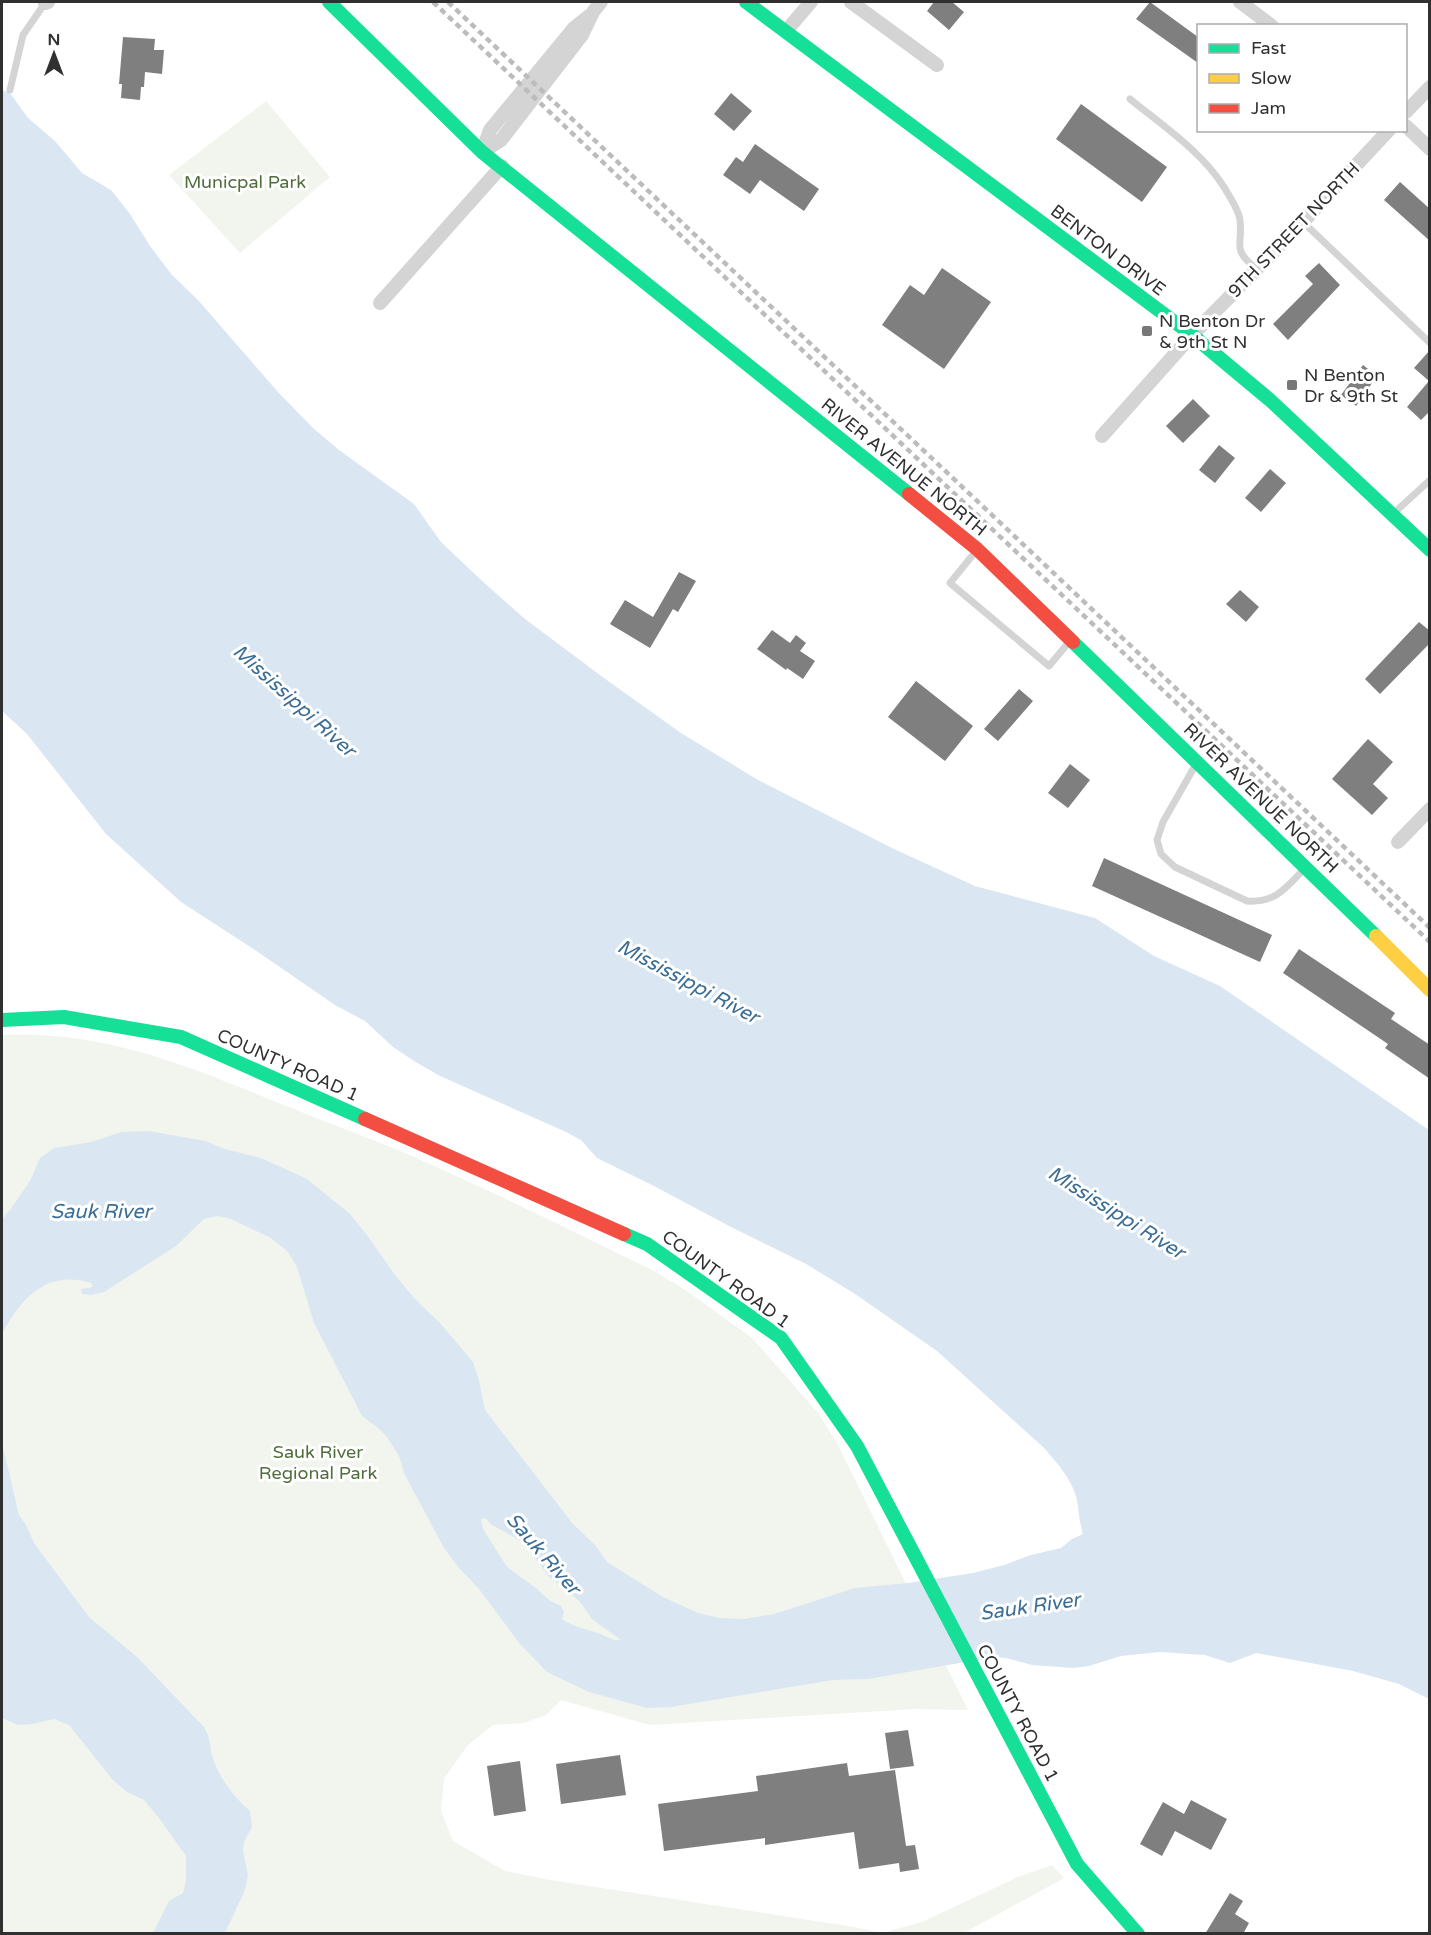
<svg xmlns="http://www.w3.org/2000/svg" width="1431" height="1935" font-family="'Varela Round',sans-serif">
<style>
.green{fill:#f1f5ed}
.water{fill:#dae7f2;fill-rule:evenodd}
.building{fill:#7f7f7f}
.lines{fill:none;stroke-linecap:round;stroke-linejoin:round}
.lane{stroke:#d4d4d4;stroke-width:7}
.street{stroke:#d4d4d4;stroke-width:14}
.fast{stroke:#16e098;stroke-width:14}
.slow{stroke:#ffcf43;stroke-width:14}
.jam{stroke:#f24e42;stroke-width:14}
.rail{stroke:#bcbcbc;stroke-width:4.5;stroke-dasharray:6 4.5;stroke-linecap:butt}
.poi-dot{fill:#787878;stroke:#fff;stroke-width:2}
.labels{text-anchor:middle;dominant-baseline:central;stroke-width:6;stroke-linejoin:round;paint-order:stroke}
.park-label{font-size:18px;fill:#506d3c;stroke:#fff}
.street-label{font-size:18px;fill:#303030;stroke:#fff}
.poi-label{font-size:18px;fill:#303030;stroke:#fff;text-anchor:start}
.water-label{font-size:20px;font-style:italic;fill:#3b6d95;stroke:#fff}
</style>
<rect width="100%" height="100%" fill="#fff"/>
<path class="green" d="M266,101L330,177L240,253L169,175Z
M2,1035C110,1030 196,1070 294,1109C333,1125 373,1139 412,1156C494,1192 574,1232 654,1271L687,1291L752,1338L819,1414L839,1447L968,1710L915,1709L650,1725L561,1700L546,1715L524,1723L493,1725L467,1746L444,1779L441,1811L453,1841L505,1871L550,1880L854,1927L881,1933L2,1934Z
M1052,1865L1064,1878L964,1933H882L922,1922L1018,1877Z"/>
<path class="water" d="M2,90L10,93L28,118L55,141L82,173L111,190L130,214L150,246L172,275L198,300L278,392L312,427L339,450L414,504L441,542L481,580L525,619L604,678L681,733L758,780L894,849L975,886L1095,918L1154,956L1220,986L1429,1130V1699L1399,1684L1353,1671L1256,1653L1230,1663L1205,1655L1160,1652L1121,1656L1089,1666L1074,1668L1032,1665L1006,1658L994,1657L868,1679L833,1680L671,1707L647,1708L589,1692L547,1672L520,1644L479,1589L459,1568L444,1548L405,1475L399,1456L387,1437L377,1427L362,1416L314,1323L297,1267L288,1252L271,1238L231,1219L218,1216L204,1219L176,1246L104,1292L92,1295L82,1294L81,1289L93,1287L91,1283C47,1269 21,1298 2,1334V1219L10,1210L30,1181L40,1158L54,1148L91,1142L121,1132L149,1131L205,1141L225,1149L261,1158L307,1179L350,1214L367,1235L395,1275L415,1299L440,1323L473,1362L479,1380L485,1410L573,1524L595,1545L607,1562L663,1597L698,1613L720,1618L744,1619L774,1614L855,1588L908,1583L973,1573L1004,1565L1031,1555L1061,1548L1072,1539L1083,1534C1080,1524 1079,1516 1078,1506C1076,1484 1058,1464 1044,1448L937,1351L855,1294L806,1264L731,1227L654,1186L597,1158L581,1140L564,1131L440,1076L414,1061L393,1047L365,1021L335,1005L255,950L181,902L106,834L27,734L2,711ZM485,1518L492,1525L525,1543L549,1577L566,1589L581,1603L592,1619L621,1640C612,1641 607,1636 598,1633C585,1629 574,1627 562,1619L564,1612L561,1606L549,1600L536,1588L507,1567L483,1529L481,1519Z
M2,1443L19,1515L26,1525L34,1543L89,1617L137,1657L204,1727C211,1740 209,1742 212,1755C218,1777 234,1797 250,1811L252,1827L244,1842L243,1851L248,1875L245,1890L225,1933H153L169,1901L183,1893L186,1880V1856L159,1818L144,1800L127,1792L113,1780L69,1725L54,1719L33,1724L18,1725L2,1718Z"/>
<path class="building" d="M934,2H952L964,12L949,30L927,11Z
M1150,2L1198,37V63L1136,19Z
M123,37L155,39L154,50H164L162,74L145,72L144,87H141L140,100L121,98L122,84H119Z
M731,93L752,111L734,131L714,114Z
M1081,104L1167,167L1142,202L1056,139Z
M755,144L819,189L804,211L760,180L750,194L723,175L736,157L743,162Z
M1400,182L1430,209V241L1384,200Z
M1319,263L1340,285L1288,340L1273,324L1313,284L1305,276Z
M942,268L991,302L944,369L882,325L910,285L924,295Z
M1430,350V411L1421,420L1407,407L1429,381L1414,368Z
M1363,365L1377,376L1356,406L1341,395Z
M1193,399L1210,416L1183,443L1166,426Z
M1219,445L1235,458L1215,483L1199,470Z
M1270,469L1286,483L1261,512L1245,498Z
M679,572L696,581L678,612L673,609L650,648L610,624L625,600L653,617Z
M1240,590L1259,607L1246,622L1226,604Z
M1419,622L1430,631V643L1380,694L1365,679Z
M772,630L790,643L796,635L806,643L800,651L815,661L803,679L787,668L786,670L757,649Z
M916,681L973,726L945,761L888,717Z
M1019,689L1033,701L998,741L984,729Z
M1368,739L1393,762L1373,784L1388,798L1372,815L1332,779Z
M1070,764L1090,780L1068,808L1048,793Z
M1104,858L1272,935L1260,962L1092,886Z
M1299,949L1395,1013L1391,1019L1430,1045V1079L1385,1048L1388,1044L1283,973Z
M908,1730L914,1766L890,1769L885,1733Z
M620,1755L626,1795L561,1804L556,1764Z
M520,1761L526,1811L494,1816L487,1766Z
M847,1763L849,1776L895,1770L906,1846L915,1845L919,1869L900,1872L899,1863L859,1869L854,1832L765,1845V1838L664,1851L658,1804L758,1791L756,1776Z
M1191,1800L1227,1819L1211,1850L1175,1831L1162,1856L1140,1844L1163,1802L1184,1814Z
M1230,1893L1243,1901L1235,1914L1249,1923L1243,1934H1205Z"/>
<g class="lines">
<path class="lane" d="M10,90L23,35L45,3
M1130,99C1163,126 1201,151 1224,187C1229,196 1239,210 1240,220C1243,248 1231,247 1256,269
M1303,222L1430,343
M1394,513L1430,480
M976,551L950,583L1049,666L1069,642
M1196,764L1163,822L1157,840L1161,854L1175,867L1247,901C1275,903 1286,888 1304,869"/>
<path class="street" d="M851,2L937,65
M1240,2L1272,26
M45,3L48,2
M786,31L811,2
M1406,112L1430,87
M1406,126L1430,149
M482,152L501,140L582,35L593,12L601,2
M482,152L490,130L574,28L589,16
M380,303L502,166
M1102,436L1192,335L1303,222L1389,130
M1398,842L1430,809"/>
<path class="fast" d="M329,2L482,152L909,494
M746,2L1192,335L1270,400L1430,550
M1073,642L1376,936
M2,1020L64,1017L181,1037L365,1119
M624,1234L647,1244L781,1338L857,1446L1077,1864L1138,1934"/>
<path class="slow" d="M1376,936L1430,990"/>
<path class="jam" d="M909,494L977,549L1073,642
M365,1119L624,1234"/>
<path class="rail" d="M433,2L1430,942
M448,2L1430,928"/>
</g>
<g class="poi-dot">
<rect x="1141" y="325" width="12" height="12" rx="3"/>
<rect x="1286" y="379" width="12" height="12" rx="3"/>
</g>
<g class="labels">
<g class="park-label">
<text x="245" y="182">Municpal Park</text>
<text x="318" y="1452">Sauk River<tspan x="318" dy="21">Regional Park</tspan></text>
</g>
<g class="street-label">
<text transform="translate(1294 230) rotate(-46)">9TH STREET NORTH</text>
<text transform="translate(1108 250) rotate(37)">BENTON DRIVE</text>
<text transform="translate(904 467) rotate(39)">RIVER AVENUE NORTH</text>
<text transform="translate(1261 798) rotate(44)">RIVER AVENUE NORTH</text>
<text transform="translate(288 1065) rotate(24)">COUNTY ROAD 1</text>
<text transform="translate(726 1279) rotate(36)">COUNTY ROAD 1</text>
<text transform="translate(1018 1713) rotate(62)">COUNTY ROAD 1</text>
</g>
<g class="poi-label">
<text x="1159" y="321">N Benton Dr<tspan x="1159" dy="21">&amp; 9th St N</tspan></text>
<text x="1304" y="375">N Benton<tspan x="1304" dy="21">Dr &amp; 9th St</tspan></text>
</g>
<g class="water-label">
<text transform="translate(294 701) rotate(42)">Mississippi River</text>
<text transform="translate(688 982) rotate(28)">Mississippi River</text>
<text x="101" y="1212">Sauk River</text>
<text transform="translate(1116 1213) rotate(32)">Mississippi River</text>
<text transform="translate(543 1554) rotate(49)">Sauk River</text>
<text transform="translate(1030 1607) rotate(-8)">Sauk River</text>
</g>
</g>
<rect width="1431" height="1935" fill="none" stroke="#303030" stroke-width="6"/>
<rect x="1197" y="24" width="210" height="108" fill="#ffffff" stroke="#acacac" stroke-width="1.5"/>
<rect x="1209" y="44" width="30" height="9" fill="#16e098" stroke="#acacac" stroke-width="1.5"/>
<text x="1251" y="54" font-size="18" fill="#303030">Fast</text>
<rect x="1209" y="74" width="30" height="9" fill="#ffcf43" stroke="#acacac" stroke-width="1.5"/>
<text x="1251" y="84" font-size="18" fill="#303030">Slow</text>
<rect x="1209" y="104" width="30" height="9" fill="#f24e42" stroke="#acacac" stroke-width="1.5"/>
<text x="1251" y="114" font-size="18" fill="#303030">Jam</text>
<g transform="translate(54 54)" stroke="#ffffff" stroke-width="4.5" paint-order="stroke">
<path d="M0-4.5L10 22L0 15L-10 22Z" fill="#303030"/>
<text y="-9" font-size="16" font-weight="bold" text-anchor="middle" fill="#303030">N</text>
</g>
</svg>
